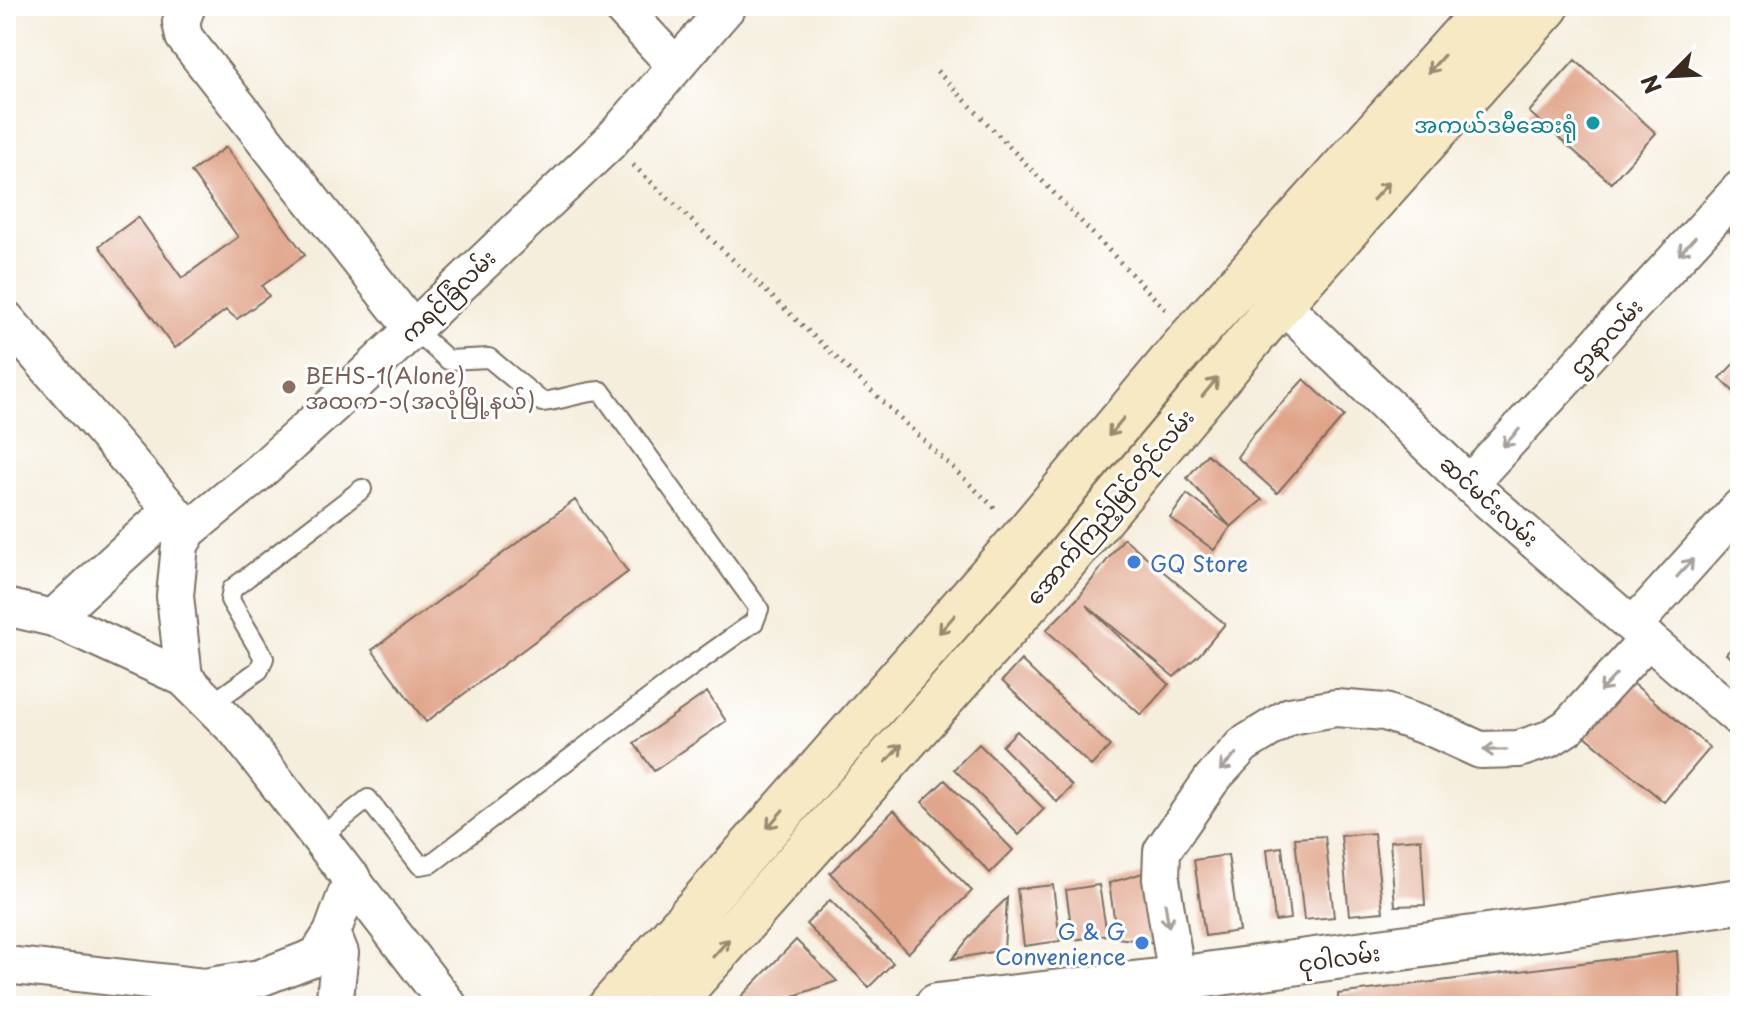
<svg xmlns="http://www.w3.org/2000/svg" width="1746" height="1012" font-family="'Playpen Sans','Noto Sans Myanmar',sans-serif">
<style>
.building{fill:#e0a489}
.lines{fill:none;stroke-linecap:round;stroke-linejoin:round}
.service-casing{stroke:#7c6f61;stroke-width:22}
.minor-casing{stroke:#7c6f61;stroke-width:40}
.tertiary-casing{stroke:#7c6f61;stroke-width:48}
.secondary-casing{stroke:#7c6f61;stroke-width:48}
.path{stroke:#7c6f61;stroke-width:5;stroke-dasharray:2 6;stroke-linecap:butt}
.service{stroke:#fff;stroke-width:18}
.minor{stroke:#fff;stroke-width:36}
.tertiary{stroke:#fff;stroke-width:44}
.secondary{stroke:#f6e9c3;stroke-width:44}
.oneway{stroke:#988a70}
.oneway2{stroke:#a79f9a}
.culture-dot{fill:#0f9aa8;stroke:#fff;stroke-width:3}
.education-dot{fill:#8d6e63;stroke:#fff;stroke-width:3}
.shop-dot{fill:#3f7fe0;stroke:#fff;stroke-width:3}
.labels{text-anchor:middle;dominant-baseline:central;stroke-width:6;stroke-linejoin:round;paint-order:stroke}
.culture-label{font-size:22px;fill:#0d838f;stroke:#fff;text-anchor:end}
.street-label{font-size:22px;fill:#3b2a1e;stroke:#fff}
.education-label{font-size:22px;fill:#785e54;stroke:#fff;text-anchor:start}
.shop-label{font-size:22px;fill:#366cbe;stroke:#fff;text-anchor:start}
</style>
<rect width="100%" height="100%" fill="#fff"/>
<filter id="ink" filterUnits="userSpaceOnUse"><feTurbulence type="fractalNoise" baseFrequency=".0125" numOctaves="2"/><feDisplacementMap in="SourceGraphic" scale="16" xChannelSelector="R" yChannelSelector="G"/><feConvolveMatrix kernelMatrix="1 2 1 2 8 2 1 2 1" color-interpolation-filters="sRGB"/></filter>
<filter id="wash" filterUnits="userSpaceOnUse"><feTurbulence type="fractalNoise" baseFrequency=".006" numOctaves="4" result="noise"/><feDisplacementMap in="SourceGraphic" scale="32" xChannelSelector="R" yChannelSelector="G"/><feGaussianBlur stdDeviation="1.8" result="paint"/><feColorMatrix in="noise" values="0 0 0 0 0 0 0 0 0 0 0 0 0 0 0 0 0 1.4 0 .05"/><feComposite in="paint" operator="in"/></filter>
<g filter="url(#wash)">
<rect width="100%" height="100%" fill="#f5eedd"/>
<g id="blocks">
<path class="building" d="M1575,60L1656,133L1611,183L1529,112Z
M226,147L305,255L262,286L269,296L237,319L226,310L175,348L99,246L138,217L182,278L238,237L191,172Z
M1740,213V240L1727,229Z
M1740,357V398L1720,378Z
M1304,379L1344,416L1277,493L1237,457L1255,432Z
M1207,454L1262,500L1231,527L1214,550L1170,518L1187,494L1231,527L1187,478Z
M575,500L628,572L426,722L372,650Z
M1124,538L1225,624L1200,654L1174,677L1086,605L1169,684L1141,715L1046,630L1078,598Z
M1740,638V665L1726,654Z
M1021,660L1110,746L1091,766L1002,681Z
M1628,679L1710,748L1664,802L1583,734Z
M707,692L726,721L654,771L634,743Z
M1017,731L1072,786L1057,802L1002,746Z
M979,744L1044,809L1019,835L954,769Z
M945,780L1013,850L990,873L922,802Z
M894,810L972,891L908,953L830,873Z
M1374,833L1383,912L1349,915L1341,836Z
M1325,836L1334,917L1304,920L1295,838Z
M1421,839L1425,905L1395,906L1390,841Z
M1282,847L1290,919L1275,921L1267,849Z
M1228,855L1239,931L1205,936L1194,860Z
M1153,870L1166,944L1117,938L1109,883Z
M1053,885L1060,941L1024,946L1017,889Z
M1099,885L1107,935L1073,940L1066,890Z
M1007,898L1004,950L952,959L981,923Z
M830,900L893,963L869,987L806,924Z
M796,940L837,981L765,1006H732Z
M1677,951L1680,1006H1338V994Z"/>
</g>
</g>
<g filter="url(#ink)">
<use href="#blocks" fill-opacity="0" stroke="#7c6f61" stroke-width="2"/>
<g class="lines">
<defs>
<path id="service" d="M210,705L259,670L264,658L230,600L232,589L362,489
M320,837L368,799L420,865L432,863L688,669L754,622L759,609L601,391C580,392 562,400 542,402L489,358L448,360L412,328"/>
<path id="minor" d="M187,6L181,22L184,37L412,328
M620,6L676,66
M1262,285L1469,484L1740,719
M6,319L189,530
M1469,484L1740,189
M6,607L53,618L184,678L237,731L449,1006
M53,618L171,510
M1633,626L1740,507
M184,678L175,596L180,545L189,530L257,474L333,405L609,143L728,6
M332,933L340,953L334,1006
M6,965L204,987L260,978L317,956L332,933L352,878
M1177,979L1161,879L1162,851L1212,779L1243,745L1290,716L1336,708L1385,712L1434,729L1480,750L1519,749L1549,739L1568,727L1648,639"/>
<path id="tertiary" d="M937,1006L1177,979L1740,901"/>
<path id="secondary" d="M611,1006L1025,536L1192,337L1489,6
M669,1006L1057,570L1281,303L1547,6"/>
</defs>
<use href="#service" class="service-casing"/>
<use href="#minor" class="minor-casing"/>
<use href="#tertiary" class="tertiary-casing"/>
<use href="#secondary" class="secondary-casing"/>
<path class="path" d="M937,71L1166,310
M633,165L997,510"/>
<use href="#service" class="service"/>
<use href="#minor" class="minor"/>
<use href="#tertiary" class="tertiary"/>
<use href="#secondary" class="secondary"/>
</g>
<defs><path id="oneway-shaft" d="M-6 0H5M1.5-3L5.5 0L1.5 3" fill="none" stroke-width="1.6" stroke-linecap="round" stroke-linejoin="round" transform="scale(2)"/></defs>
<g class="oneway">
<use href="#oneway-shaft" transform="translate(1436 64) rotate(132)"/>
<use href="#oneway-shaft" transform="translate(1381 191) rotate(-48)"/>
<use href="#oneway-shaft" transform="translate(1210 387) rotate(-50)"/>
<use href="#oneway-shaft" transform="translate(1116 427) rotate(130)"/>
<use href="#oneway-shaft" transform="translate(947 624) rotate(131)"/>
<use href="#oneway-shaft" transform="translate(894 753) rotate(-48)"/>
<use href="#oneway-shaft" transform="translate(775 819) rotate(131)"/>
<use href="#oneway-shaft" transform="translate(721 948) rotate(-48)"/>
</g>
<g class="oneway2">
<use href="#oneway-shaft" transform="translate(1687 246) rotate(133)"/>
<use href="#oneway-shaft" transform="translate(1511 438) rotate(133)"/>
<use href="#oneway-shaft" transform="translate(1685 568) rotate(-48)"/>
<use href="#oneway-shaft" transform="translate(1608 683) rotate(133)"/>
<use href="#oneway-shaft" transform="translate(1495 750) rotate(179)"/>
<use href="#oneway-shaft" transform="translate(1228 762) rotate(133)"/>
<use href="#oneway-shaft" transform="translate(1167 915) rotate(81)"/>
</g>
</g>
<circle class="culture-dot" cx="1593" cy="123" r="8"/>
<circle class="education-dot" cx="289" cy="387" r="8"/>
<g class="shop-dot">
<circle cx="1134" cy="562" r="8"/>
<circle cx="1142" cy="943" r="8"/>
</g>
<g class="labels">
<g class="culture-label">
<text x="1577" y="123">အကယ်ဒမီဆေးရုံ</text>
</g>
<g class="street-label">
<text transform="translate(447 295) rotate(-44)">ကရင်ခြံလမ်း</text>
<text transform="translate(1605 336) rotate(-47)">ဌာနာလမ်း</text>
<text transform="translate(1490 500) rotate(42)">ဆင်မင်းလမ်း</text>
<text transform="translate(1109 506) rotate(-50)">အောက်ကြည့်မြင်တိုင်လမ်း</text>
<text transform="translate(1339 957) rotate(-8)">ငုဝါလမ်း</text>
</g>
<g class="education-label">
<text x="305" y="374">BEHS-1(Alone)<tspan x="305" dy="25">အထက-၁(အလုံမြို့နယ်)</tspan></text>
</g>
<g class="shop-label">
<text x="1150" y="562">GQ Store</text>
<text x="1126" y="930" text-anchor="end">G &amp; G<tspan x="1126" dy="25">Convenience</tspan></text>
</g>
</g>
<rect width="1746" height="1012" fill="none" stroke="#fff" stroke-width="32"/>
<g transform="translate(1670 76) rotate(246)" stroke="#ffffff" stroke-width="6" paint-order="stroke">
<path d="M0-6L14 30L0 20L-14 30Z" fill="#3b2a1e"/>
<text y="-12" font-size="22" font-weight="bold" text-anchor="middle" fill="#3b2a1e">N</text>
</g>
</svg>
